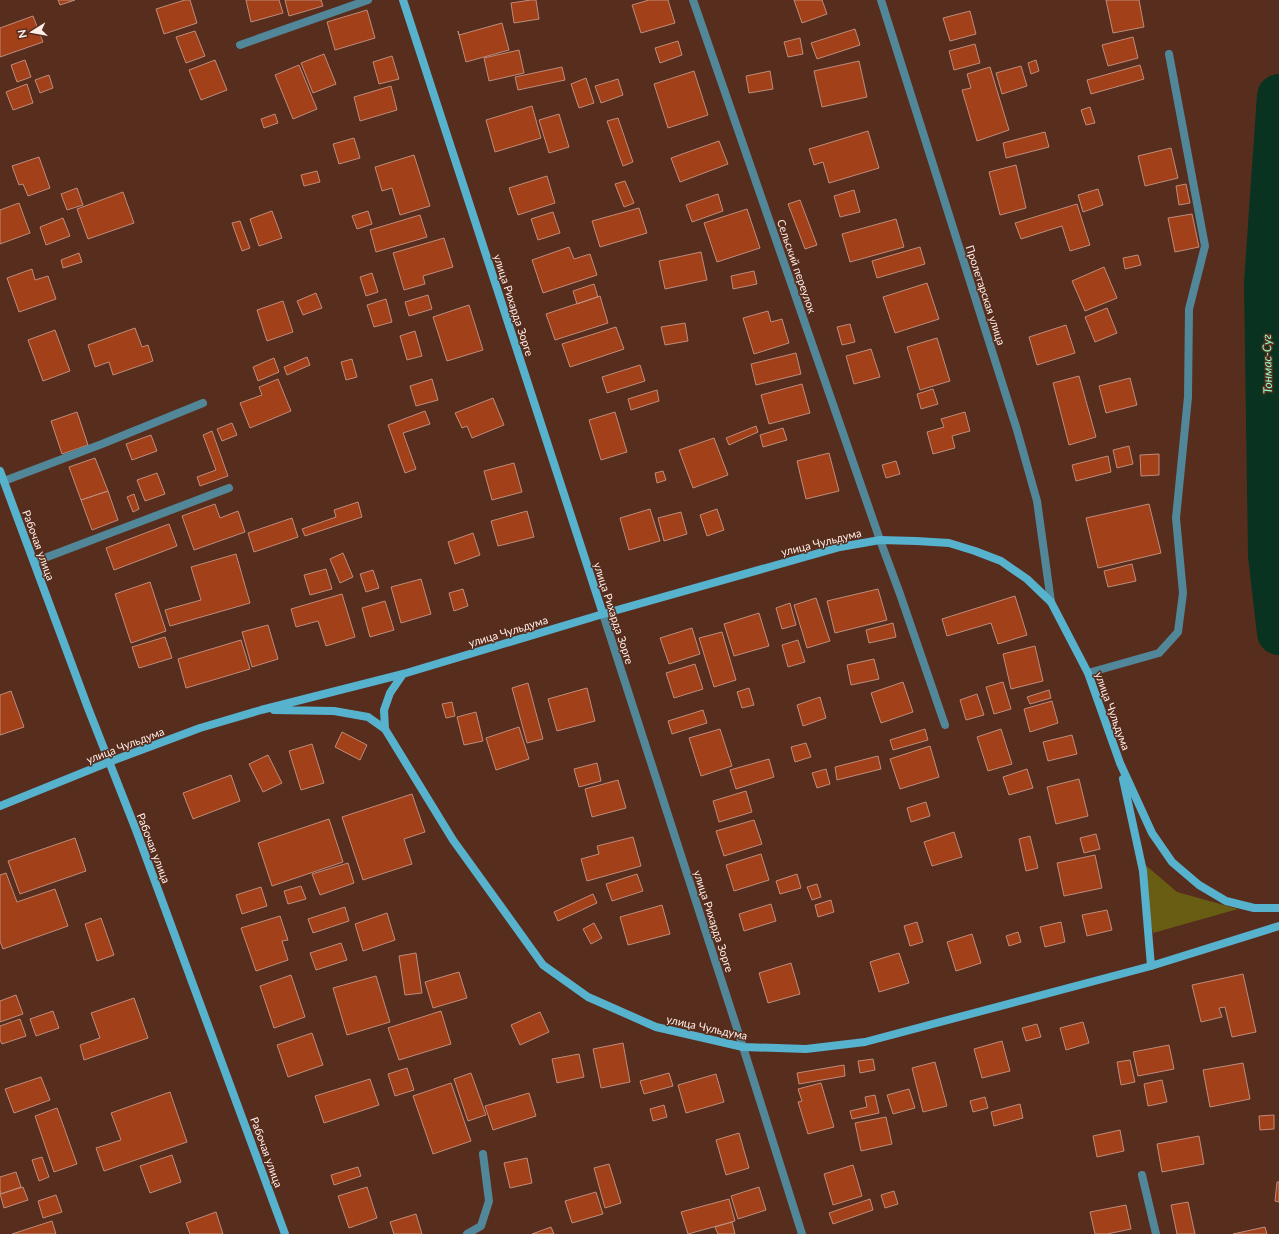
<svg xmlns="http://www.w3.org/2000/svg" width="1279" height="1234" font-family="Lato,sans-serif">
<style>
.green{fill:#695d14}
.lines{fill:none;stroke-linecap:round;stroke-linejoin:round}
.river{stroke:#093220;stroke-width:44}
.building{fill:#a24019;stroke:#bf8c7b}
.lane{stroke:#518798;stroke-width:8}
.street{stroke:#518798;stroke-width:8}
.secondary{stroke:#57b2cd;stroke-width:8}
.labels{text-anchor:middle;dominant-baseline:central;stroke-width:3;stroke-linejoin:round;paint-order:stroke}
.street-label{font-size:11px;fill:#ffeee8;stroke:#572d1e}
.water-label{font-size:12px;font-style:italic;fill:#8afec3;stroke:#572d1e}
</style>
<rect width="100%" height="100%" fill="#572d1e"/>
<path class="green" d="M1136,857L1177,892L1238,909L1153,933Z"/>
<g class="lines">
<path class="river" d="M1279,96L1266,283L1270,555L1279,633"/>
</g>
<path class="building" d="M58,0H75L60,5Z
M185,0H190L197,23L164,34L156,9Z
M246,0H279L283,13L251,22Z
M285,0H321L323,6L289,16Z
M531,0H536L539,19L514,23L511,3Z
M649,0H668L675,23L641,33L632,5Z
M794,0H822L827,14L802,23Z
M1106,0H1139L1144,27L1113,33Z
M367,10L375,38L335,50L327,22Z
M970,11L976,34L950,41L943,18Z
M33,16L43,42L0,57V28Z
M502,23L509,50L466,62L458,31L459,35Z
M855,29L860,45L817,59L811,43Z
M195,31L205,56L186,63L176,37Z
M1133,37L1138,58L1108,66L1102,45Z
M800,38L803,54L788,57L784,42Z
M678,41L682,55L660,63L655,48Z
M975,44L980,63L954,70L949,51Z
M519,50L524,73L489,81L484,58Z
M324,54L336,84L313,93L301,63Z
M392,56L399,79L379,84L373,62Z
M25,60L31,77L17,82L11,65Z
M215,60L227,90L201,100L189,70Z
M1036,60L1039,71L1031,74L1028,63Z
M859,61L867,97L822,107L814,71Z
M299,65L317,109L293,119L275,75Z
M1140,65L1144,79L1091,94L1087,80Z
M1021,66L1027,86L1002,94L996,73Z
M562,67L565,80L518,90L515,77Z
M990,67L1009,130L977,141L962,90L971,88L967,74Z
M694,71L708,115L668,128L654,84Z
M770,71L773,89L749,93L746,76Z
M49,75L53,88L40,93L35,80Z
M586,78L594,103L579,108L571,84Z
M618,79L623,95L601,103L595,86Z
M27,84L33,103L13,110L6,92Z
M391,86L397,110L360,121L354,97Z
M532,106L541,138L495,152L486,120Z
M1090,107L1095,123L1086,125L1081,110Z
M275,114L278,123L264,128L261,119Z
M559,114L569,147L549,153L539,120Z
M618,118L633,162L623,166L607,121Z
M868,131L879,168L829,183L823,162L814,165L809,149Z
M1045,132L1049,147L1006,158L1003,143Z
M354,138L360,158L339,164L333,144Z
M719,141L728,164L680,182L671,158Z
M1171,148L1178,178L1145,186L1138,156Z
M414,155L430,206L400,215L392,188L382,191L375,167Z
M39,157L50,188L28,196L23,184L19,185L12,166Z
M1016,165L1026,208L1000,215L989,172Z
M317,171L320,182L304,186L301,175Z
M547,176L555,203L518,215L509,188Z
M625,181L634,203L624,207L615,184Z
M1186,184L1190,203L1179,205L1176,186Z
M77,188L83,205L67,210L61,194Z
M1098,189L1103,205L1083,212L1078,195Z
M854,190L860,212L840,217L834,196Z
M123,192L134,223L88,239L77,209Z
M718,194L723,211L692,222L686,205Z
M800,200L817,245L805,249L788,204Z
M19,203L30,233L0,244V210Z
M1077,204L1090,245L1070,251L1062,226L1021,239L1015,223Z
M639,208L647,233L600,247L592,221Z
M747,209L760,248L717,262L704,223Z
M272,211L282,238L259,246L250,219Z
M368,211L372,224L357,229L352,216Z
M553,212L560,233L538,240L531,219Z
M1192,214L1199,247L1175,252L1168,218Z
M420,215L427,237L376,252L370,230Z
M63,218L70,236L46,245L40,227Z
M896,219L904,247L850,262L842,234Z
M240,221L250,248L242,251L232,223Z
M444,238L453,267L423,276L425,284L404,290L393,253Z
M569,247L574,259L590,254L597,275L543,293L532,260Z
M920,247L925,264L877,278L872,261Z
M701,252L707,280L665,289L659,261Z
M79,253L82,262L63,268L61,260Z
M1138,255L1141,265L1125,269L1123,258Z
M1104,267L1117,298L1085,311L1072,281Z
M32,269L35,280L48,276L56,299L19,312L7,278Z
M754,271L757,284L733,289L731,276Z
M372,273L378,292L366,296L360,277Z
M927,283L939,319L895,333L883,297Z
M594,284L598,297L577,304L573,291Z
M316,293L322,308L303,315L297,301Z
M428,295L432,309L409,316L405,302Z
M600,296L608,323L555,340L546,314Z
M386,299L392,322L374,327L367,305Z
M283,301L293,332L267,341L257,310Z
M469,305L483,350L447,361L433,317Z
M1107,308L1117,333L1095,342L1085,317Z
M768,311L771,322L782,319L789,343L754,354L743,318Z
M685,323L688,341L665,345L661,327Z
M850,324L855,342L842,345L837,327Z
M1066,325L1075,353L1037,365L1029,337Z
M616,327L624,349L570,367L562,344Z
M135,328L142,347L148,345L153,361L113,375L109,362L95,367L88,345Z
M55,330L70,371L43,381L28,340Z
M415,331L422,356L407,360L400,336Z
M937,338L950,381L920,390L907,347Z
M871,349L880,377L854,384L846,356Z
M796,353L801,374L756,385L751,364Z
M307,357L310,365L287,375L284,367Z
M274,358L279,372L258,381L253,367Z
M352,359L357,377L346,380L341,362Z
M640,365L645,381L607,393L602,377Z
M1079,376L1096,437L1069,445L1053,383Z
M1130,378L1137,405L1106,413L1099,386Z
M278,379L291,411L250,428L240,403L262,395L259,387Z
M432,379L438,400L416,406L410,386Z
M802,384L810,413L769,424L761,395Z
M933,389L938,404L921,409L917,394Z
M657,390L659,401L631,410L628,399Z
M493,398L504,425L472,438L467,426L462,428L455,413Z
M425,411L430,424L403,433L416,469L405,473L388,425Z
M77,412L88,445L62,454L51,421Z
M615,412L627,452L601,460L589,420Z
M965,412L970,431L952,436L955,448L933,454L927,432L944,427L941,419Z
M232,423L237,435L222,441L217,429Z
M756,426L758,432L729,445L726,438Z
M783,428L787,440L763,447L760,435Z
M212,431L228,476L200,486L197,477L216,470L203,435Z
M151,435L157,451L132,460L126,444Z
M714,438L728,475L693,488L679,450Z
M1129,446L1133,464L1117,468L1113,450Z
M829,453L839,491L806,499L797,461Z
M1159,454V475L1141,476L1140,455Z
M1108,456L1111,472L1076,481L1072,465Z
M95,458L108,491L81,500L69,467Z
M896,461L900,474L886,478L882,465Z
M514,463L522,492L492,500L484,471Z
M663,471L666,480L657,483L655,473Z
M157,473L165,494L145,501L137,480Z
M108,491L118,520L92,530L81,500Z
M134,494L139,509L133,512L127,497Z
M358,502L362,517L305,536L302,529L336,517L334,510Z
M215,504L220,518L238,511L245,532L194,550L182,516Z
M1149,504L1161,553L1098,568L1086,518Z
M650,509L660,541L629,550L620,518Z
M717,509L724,530L707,536L700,515Z
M527,511L534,537L498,546L491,521Z
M681,512L687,534L664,541L658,518Z
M292,518L298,537L254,552L248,533Z
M169,524L177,546L114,570L106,548Z
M473,533L480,555L455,564L448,542Z
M343,553L353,577L340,583L330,559Z
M236,554L250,603L170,626L165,610L201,600L191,567Z
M1132,564L1136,581L1108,587L1104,571Z
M326,569L332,589L310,595L304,575Z
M373,570L379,588L366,592L360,574Z
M421,579L431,614L401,623L391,587Z
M150,582L166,631L131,643L115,594Z
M463,589L468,606L454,611L449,593Z
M878,589L887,620L835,633L827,601Z
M342,594L355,637L326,646L318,621L296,627L291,609Z
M1015,596L1027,635L998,644L991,623L947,636L942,619Z
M816,598L830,641L807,648L794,605Z
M385,601L394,630L370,637L362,608Z
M790,603L796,625L782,629L776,608Z
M759,613L769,646L734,656L724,624Z
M893,623L896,637L869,643L866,630Z
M268,625L278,659L252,667L242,632Z
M692,628L700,654L669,664L660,638Z
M722,632L736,680L714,687L699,638Z
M165,637L172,658L139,668L132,647Z
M241,640L250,669L186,688L178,659Z
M798,640L805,662L788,667L782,645Z
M1035,646L1043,681L1011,689L1003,654Z
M874,659L879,679L851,685L847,665Z
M695,664L703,689L674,698L666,673Z
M903,682L913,712L881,723L871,693Z
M1003,682L1011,709L994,714L986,687Z
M528,683L543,739L527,743L512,688Z
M587,688L595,721L557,731L548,699Z
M749,688L754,705L742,708L737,692Z
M1049,690L1051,698L1030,704L1027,697Z
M11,691L24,727L0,735V695Z
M977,694L984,715L966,720L960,700Z
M820,697L826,718L803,726L797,705Z
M1052,701L1058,723L1030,732L1024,709Z
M452,702L455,716L446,718L442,704Z
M703,710L707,723L672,734L668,721Z
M476,712L483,741L464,745L457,717Z
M519,727L529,759L496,770L486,738Z
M720,729L732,766L701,776L689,738Z
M925,729L928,740L893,750L890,740Z
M1001,729L1012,764L988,771L977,737Z
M342,732L367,745L360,760L335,747Z
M1072,735L1077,754L1048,761L1043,742Z
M806,743L811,757L795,762L791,747Z
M312,744L324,783L301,790L289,751Z
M930,746L939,777L900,789L890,759Z
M268,755L282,783L263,792L249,764Z
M878,756L881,769L837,780L835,767Z
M769,759L774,777L736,789L730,770Z
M597,763L601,781L579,787L574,769Z
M826,769L830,784L817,788L812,773Z
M1027,769L1033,788L1009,795L1003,777Z
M231,775L240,801L193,819L183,793Z
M1079,779L1088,816L1056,824L1047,787Z
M618,780L626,808L592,817L585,789Z
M746,791L752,812L719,822L713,801Z
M412,794L425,832L404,839L412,864L363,880L342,817Z
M926,802L930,816L911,822L907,808Z
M329,819L343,862L272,886L258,843Z
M754,820L762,844L724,856L716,831Z
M954,832L962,857L932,866L924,842Z
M1096,834L1100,849L1084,853L1080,838Z
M1030,836L1038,868L1026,871L1019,839Z
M633,837L641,866L587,881L581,859L599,854L597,846Z
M75,838L86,871L20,894L8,861Z
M761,854L769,880L734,891L726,865Z
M1095,855L1102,888L1064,896L1057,863Z
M348,863L354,883L320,895L312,874Z
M6,873L17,902L55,889L68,926L3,949L0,941V875Z
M637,874L643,891L612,901L606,884Z
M797,874L801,888L780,894L776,881Z
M817,884L821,897L812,900L807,887Z
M301,886L306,899L288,904L284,891Z
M261,887L267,906L242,914L236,895Z
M593,894L597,903L558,921L554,912Z
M831,900L834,912L818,917L815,905Z
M771,904L776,921L744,931L739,914Z
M662,905L670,934L628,945L620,917Z
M345,907L349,921L313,933L308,919Z
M1107,910L1112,930L1087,936L1082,915Z
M387,913L395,940L363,951L355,924Z
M280,916L288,940L282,941L288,960L256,971L241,928Z
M101,918L114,955L97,961L85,924Z
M917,922L923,942L910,946L904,926Z
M1061,922L1065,942L1045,947L1040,927Z
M594,923L602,938L591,944L583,929Z
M1018,932L1021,942L1009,946L1006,936Z
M972,934L981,963L956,971L947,942Z
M341,943L347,960L316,970L310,953Z
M416,953L422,993L405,995L399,956Z
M899,953L909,983L879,992L870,962Z
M791,963L800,994L768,1003L759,973Z
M459,972L467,998L433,1008L425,982Z
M1243,974L1256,1032L1232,1037L1225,1007L1219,1008L1222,1017L1201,1022L1192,985Z
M291,975L305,1017L274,1028L260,986Z
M376,976L390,1022L347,1035L333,988Z
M16,995L23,1014L0,1022V1001Z
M134,998L148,1038L84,1060L80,1045L100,1038L91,1013Z
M53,1011L59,1028L36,1036L30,1019Z
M441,1011L451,1044L399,1060L388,1028Z
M540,1012L549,1032L520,1045L511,1025Z
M20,1019L26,1036L2,1044L0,1040V1026Z
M1083,1022L1089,1043L1066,1050L1060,1028Z
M1037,1024L1041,1037L1026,1041L1022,1028Z
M312,1033L323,1065L288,1077L277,1045Z
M1002,1041L1010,1071L982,1078L974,1049Z
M623,1043L630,1082L601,1088L593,1049Z
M1169,1045L1174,1069L1138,1076L1133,1052Z
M579,1054L584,1077L557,1083L552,1059Z
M873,1059L875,1070L860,1073L858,1061Z
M1130,1060L1135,1082L1121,1085L1117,1062Z
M935,1062L947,1106L923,1112L912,1068Z
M1243,1063L1250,1099L1210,1107L1203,1070Z
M844,1065L845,1076L799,1084L797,1073Z
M407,1068L414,1090L395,1096L388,1074Z
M471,1073L486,1115L468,1121L454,1079Z
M669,1073L673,1086L644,1094L640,1081Z
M716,1074L724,1102L686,1113L678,1085Z
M41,1077L50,1100L14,1113L5,1089Z
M370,1079L379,1105L324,1123L315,1096Z
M1162,1080L1167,1102L1148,1106L1144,1084Z
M451,1083L471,1141L433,1154L413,1096Z
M821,1083L834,1127L808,1134L798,1102L802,1101L798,1089Z
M909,1089L915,1108L893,1114L887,1095Z
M170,1092L187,1142L104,1171L96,1148L121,1140L111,1113Z
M529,1093L536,1116L493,1130L485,1106Z
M875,1095L879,1113L852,1119L850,1111L867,1107L865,1097Z
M985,1097L988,1108L973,1112L970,1101Z
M1020,1104L1023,1118L994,1126L991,1112Z
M664,1105L667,1117L653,1121L650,1109Z
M57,1108L77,1164L54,1172L35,1116Z
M1274,1115V1129L1260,1130L1259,1116Z
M886,1117L892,1144L861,1151L855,1123Z
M1120,1130L1124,1151L1097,1157L1093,1136Z
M739,1133L749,1168L726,1175L716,1140Z
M1199,1136L1204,1164L1162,1172L1157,1144Z
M172,1155L181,1182L150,1193L140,1166Z
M42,1157L49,1177L39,1181L32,1160Z
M527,1158L532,1183L510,1188L504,1163Z
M609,1164L621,1203L605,1208L594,1168Z
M853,1165L862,1196L833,1205L824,1174Z
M358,1167L361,1176L334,1185L331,1175Z
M16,1172L21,1187L1,1194L0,1190V1177Z
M1277,1182H1279V1202L1275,1201Z
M23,1187L28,1200L4,1208L0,1194Z
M367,1187L377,1218L349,1228L338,1196Z
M759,1187L766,1210L738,1219L731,1196Z
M894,1191L898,1204L885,1208L881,1195Z
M596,1192L603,1214L572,1223L565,1201Z
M56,1195L62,1212L43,1218L38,1201Z
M729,1199L735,1221L688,1234L681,1212Z
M870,1199L873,1210L833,1224L829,1213Z
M1188,1202L1195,1234H1177L1171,1205Z
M1126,1205L1131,1229L1107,1234H1095L1090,1212Z
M216,1212L223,1234H190L186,1223Z
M416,1214L422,1234H394L390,1222Z
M52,1221L56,1234H12Z
M732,1222L735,1234H718L715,1227Z
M551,1227L554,1234H532Z
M1265,1227L1267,1234H1233Z"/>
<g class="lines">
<path class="lane" d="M240,45L368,0
M4,481L102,444L203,403
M34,562L229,488
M1142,1175L1156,1234
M467,1234L481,1226L489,1201L483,1154"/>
<path class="street" d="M693,0L880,540L900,594L945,725
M881,0L1017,430L1037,501L1051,602
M603,614L743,1047L802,1234
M1088,673L1159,653L1178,632L1183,593L1176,518L1188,397L1189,309L1205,246L1169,54"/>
<path class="secondary" d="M403,0L603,614
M0,471L88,708L136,830L285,1234
M274,710L334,711L368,717L385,729L453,840L543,965L588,997L656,1027L743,1047L806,1049L865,1042L1151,966L1279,926
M385,729L384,710L390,693L403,674
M1123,779L1143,871L1151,966
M0,806L109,762L200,728L261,710L403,674L603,614L840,547L880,540L916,541L949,543L975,551L1001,561L1027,579L1051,602L1088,673L1120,763L1152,833L1172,862L1199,885L1226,901L1254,908H1279"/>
</g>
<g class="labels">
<g class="street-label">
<text transform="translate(797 266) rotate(71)">Сельский переулок</text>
<text transform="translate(986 295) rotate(72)">Пролетарская улица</text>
<text transform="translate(514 305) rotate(72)">улица Рихарда Зорге</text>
<text transform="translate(821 542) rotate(-14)">улица Чульдума</text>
<text transform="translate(39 545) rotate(70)">Рабочая улица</text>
<text transform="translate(614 613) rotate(72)">улица Рихарда Зорге</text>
<text transform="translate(508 631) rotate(-17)">улица Чульдума</text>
<text transform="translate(1113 711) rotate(70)">улица Чульдума</text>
<text transform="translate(125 745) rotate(-21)">улица Чульдума</text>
<text transform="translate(154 848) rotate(69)">Рабочая улица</text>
<text transform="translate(714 921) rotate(72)">улица Рихарда Зорге</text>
<text transform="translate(707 1027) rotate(12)">улица Чульдума</text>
<text transform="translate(267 1152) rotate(70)">Рабочая улица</text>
</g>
<g class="water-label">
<text transform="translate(1267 364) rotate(-91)">Тонмас-Суг</text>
</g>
</g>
<g transform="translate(32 32) rotate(259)" stroke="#572d1e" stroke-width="3" paint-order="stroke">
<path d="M0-3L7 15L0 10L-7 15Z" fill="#ffeee8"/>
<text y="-6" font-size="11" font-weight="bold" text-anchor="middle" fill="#ffeee8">N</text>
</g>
</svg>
